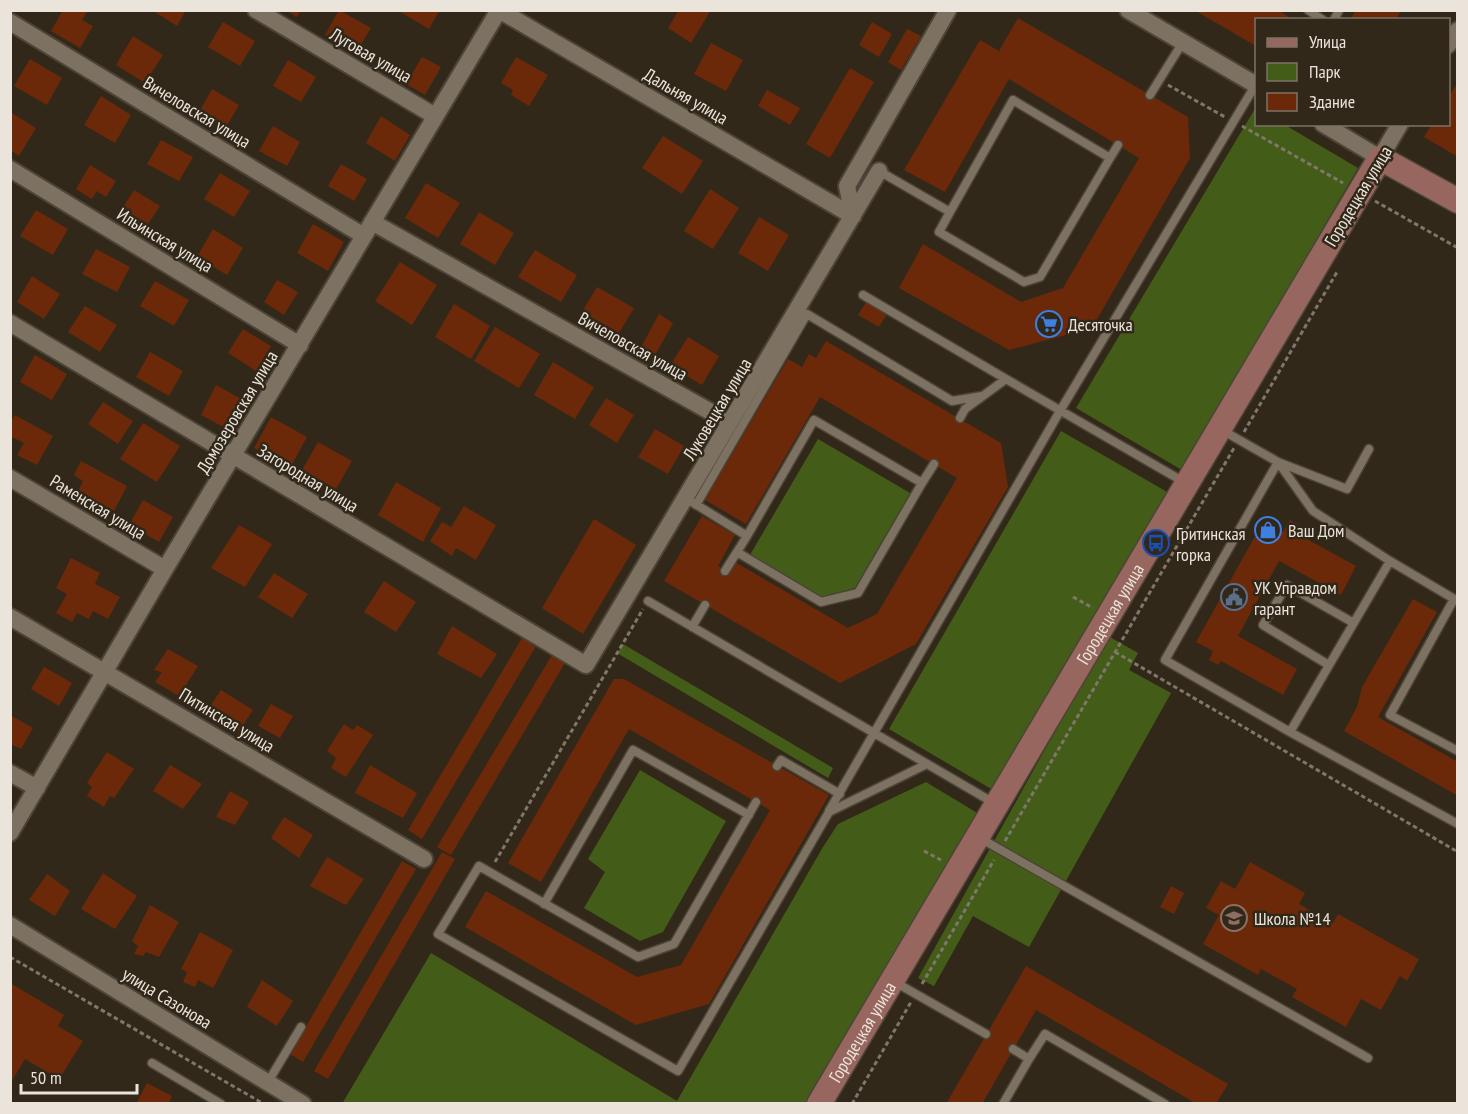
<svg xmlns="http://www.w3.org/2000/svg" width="1468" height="1114" font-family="'PT Sans Narrow',sans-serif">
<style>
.green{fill:#435d19}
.building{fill:#6b2909}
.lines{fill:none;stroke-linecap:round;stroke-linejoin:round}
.lane-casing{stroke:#4c4438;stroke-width:11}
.street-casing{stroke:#4c4438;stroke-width:20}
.secondary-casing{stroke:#4c4438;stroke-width:27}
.path{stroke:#7f776b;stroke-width:3;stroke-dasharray:4.5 3;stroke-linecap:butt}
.lane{stroke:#7d7261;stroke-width:8}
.street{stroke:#7d7261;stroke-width:16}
.secondary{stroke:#97665e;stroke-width:24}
.labels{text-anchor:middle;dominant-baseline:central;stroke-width:5;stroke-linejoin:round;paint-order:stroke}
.street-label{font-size:18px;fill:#eae4db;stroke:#32281a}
.poi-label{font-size:18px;fill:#eae4db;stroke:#32281a;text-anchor:start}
</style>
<rect width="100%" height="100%" fill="#32281a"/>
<path class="green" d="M1256,107V124L1285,125L1358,168L1182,470L1076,408Z
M1061,431L1169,493L993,790L889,729Z
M818,439L910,493L855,588L822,597L750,555Z
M1108,636L1138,653L1129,670L1171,693L1029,947L973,916L934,986L918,978Z
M623,644L833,768L828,778L617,653Z
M640,770L726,821L663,932L640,941L584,908L605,872L588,859Z
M926,782L979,814L922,906L806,1103L342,1104L431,953L677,1101L823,847L838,824Z"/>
<path class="building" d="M63,10H88L82,20L93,26L80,48L51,31Z
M152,10H186L177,26Z
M286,10H301L297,17Z
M339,10L371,28L356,53L325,35Z
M397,10H440L429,29Z
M679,10H711L691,43L668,28Z
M1194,10H1278L1294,20H1256V46Z
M1356,10H1401L1396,20H1350Z
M1018,18L1188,117L1190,158L1092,328L1009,350L899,288L923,244L1021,302L1063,288L1139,158L1009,79L945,192L904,170L980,40L999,51Z
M223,22L255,41L240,66L208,47Z
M872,22L892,34L879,57L859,45Z
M907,29L921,36L901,70L888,62Z
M133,36L163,55L145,83L116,65Z
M711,43L743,60L726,91L694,74Z
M422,57L441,67L425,95L406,84Z
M516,57L548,75L529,106L511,95L513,90L501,83Z
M30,59L62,78L47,105L14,86Z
M288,60L316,77L301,102L273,86Z
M850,68L874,82L830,158L806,144Z
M1458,83V157L1424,137L1432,124H1448V97Z
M212,89L239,105L225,129L198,114Z
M767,90L800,108L790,125L758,106Z
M101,96L131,115L115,143L84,125Z
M10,112L36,128L19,156L10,150Z
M381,116L410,135L395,161L366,143Z
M273,126L300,142L287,166L259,151Z
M663,136L703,161L682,194L642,168Z
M161,140L193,157L179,181L147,164Z
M341,164L367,179L354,201L328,186Z
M90,165L116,181L106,197L97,191L92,199L76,189Z
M220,173L250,191L234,217L204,199Z
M426,183L460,203L438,238L405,218Z
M710,189L739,208L713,249L684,231Z
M134,190L160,206L148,224L140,219L135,228L117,217Z
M36,210L68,229L53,255L20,236Z
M479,212L514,233L495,265L460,244Z
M759,217L789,235L768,271L738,253Z
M313,224L344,242L328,271L297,253Z
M213,229L243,248L227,275L197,257Z
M96,249L130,267L117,292L82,274Z
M535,250L577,275L561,302L518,277Z
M400,262L437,285L412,325L375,301Z
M32,276L60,294L44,319L17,302Z
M277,280L298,292L284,315L264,302Z
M155,281L189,300L174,326L140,306Z
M597,287L634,308L619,333L582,312Z
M866,302L887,314L879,327L858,315Z
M454,304L490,326L471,359L435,337Z
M85,306L117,325L100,352L68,332Z
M659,314L673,323L654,357L640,349Z
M495,327L540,354L519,388L474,361Z
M243,329L271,346L256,371L228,353Z
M688,337L719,356L702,385L670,366Z
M826,341L1001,443L1008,487L916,644L840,683L664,581L702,516L735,535L718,566L725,571L729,572L735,562L848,628L877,614L957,478L820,397L746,524L705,500L788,359L802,367L809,354L816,358Z
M150,352L183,371L169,396L136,377Z
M35,355L67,374L52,400L20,382Z
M553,362L594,387L575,419L534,395Z
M216,385L245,401L229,430L201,415Z
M606,398L634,415L617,443L589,425Z
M103,402L133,421L118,444L88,424Z
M15,415L53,436L37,465L17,455L24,443L10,436V423Z
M271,417L307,437L290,468L254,448Z
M143,423L180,446L157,482L120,459Z
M655,429L684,446L668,474L638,457Z
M318,442L352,461L336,489L302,470Z
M81,461L127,486L114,511L78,491L83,481L74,475Z
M396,482L441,508L423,542L378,515Z
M143,500L173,517L159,542L129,525Z
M464,506L496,525L476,560L456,548L452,556L430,541L442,522L451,527Z
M594,519L636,545L583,634L542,608Z
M1290,520L1299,525L1294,532L1356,566L1341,595L1279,561L1238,636L1297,669L1283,695L1221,661L1218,665L1209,660L1213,651L1196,642L1258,531L1265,535L1271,525L1283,532Z
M239,525L272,544L245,587L211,568Z
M71,558L100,573L95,584L120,597L108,619L93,611L89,619L77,613L72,622L56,613L67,594L56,588Z
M274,573L308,594L292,618L258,597Z
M384,581L416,602L396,632L364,612Z
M1413,599L1437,612L1378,717L1458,762V796L1344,731L1357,707L1362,687Z
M452,626L497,654L481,678L437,654Z
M522,638L536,646L422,839L408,830Z
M168,649L198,666L179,696L155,682L162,672L154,670Z
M552,655L565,663L451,855L437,847Z
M44,667L72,683L59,706L31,689Z
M614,679H624L829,795L709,1004L636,1025L465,927L486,891L637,977L681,965L770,810L629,729L541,882L508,863Z
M221,690L253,710L239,731L207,711Z
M271,704L293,716L280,738L258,726Z
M10,715L33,728L21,749L10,744Z
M344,724L353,730L357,725L373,735L346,777L331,768L336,758L327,751Z
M107,752L134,769L114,798L110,796L104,807L87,796L92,787L87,783Z
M170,765L202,784L183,809L153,791Z
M370,765L417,793L403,818L355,793Z
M230,791L249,802L235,825L216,817Z
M284,817L313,835L299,858L271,838Z
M442,852L455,859L328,1079L314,1071Z
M327,857L364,879L346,905L310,886Z
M402,861L416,869L303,1062L290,1054Z
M1250,862L1305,893L1299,904L1333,923L1338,914L1419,959L1407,981L1400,976L1381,1010L1361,999L1346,1027L1292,997L1297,989L1261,969L1258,975L1203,944L1219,915L1206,908L1221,881L1235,889Z
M103,873L137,896L115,929L81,909Z
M47,874L70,891L55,916L29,900Z
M1171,886L1184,893L1174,914L1160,907Z
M150,905L179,922L159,957L146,952L143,956L134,954L138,946L132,941Z
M200,932L233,950L213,988L198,980L195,987L183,982L187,972L181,969Z
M1026,966L1228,1084L1216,1104H1197L1036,1010L982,1104H946Z
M262,980L293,1001L277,1026L247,1007Z
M10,983L64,1015L58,1026L83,1041L59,1079L25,1059L10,1084Z
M147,1083L172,1096L168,1104H136Z"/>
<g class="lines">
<defs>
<path id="lane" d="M1308,10L1323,20
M1334,20L1339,10
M1150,95L1183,42
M879,171L950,212L1013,100L1110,158L1118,145
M950,212L939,232L1024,282L1040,277L1110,158
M863,295L1006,379
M960,418L965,409L1006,379L1184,482
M1220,429L1278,462L1313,511L1390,561L1290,732
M1369,449L1347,489L1278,462L1165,660L1290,732L1458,824
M692,502L747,536L814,420L922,483L934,464
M696,505L807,314L952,401L982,396
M747,536L737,552L821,602L858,593L922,483
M1390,561L1456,600
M725,571L737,552
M1454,599L1390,715L1458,751
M648,601L994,803
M692,627L705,605
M1327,664L1263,625L1287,585L1352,622
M777,766L781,760L840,794
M756,802L674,944L638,957L479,866L438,934L678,1071L829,812L927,764
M829,811L1060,411L1256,84
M978,837L1368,1058
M544,904L633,750L749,815
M893,981L986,1034
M1013,1049L1029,1059L1045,1034L1165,1104
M152,1063L221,1104
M268,1082L301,1027
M1003,1104L1029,1059"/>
<path id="street" d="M256,10L435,116
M499,10L853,216
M1128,10L1256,85
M10,22L364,236
M1448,45L1458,30
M1323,124L1380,158L1400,124
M10,169L300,345
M853,216L847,186L948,10
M372,222L718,416
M10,323L586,665L879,171
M10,478L165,569
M10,617L424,859
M10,773L37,788
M10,833L165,569L499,10
M10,925L303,1104"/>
<g id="secondary">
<path id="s1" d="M819,1104L1380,158L1458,201"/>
</g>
</defs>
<use href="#lane" class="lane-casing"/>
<use href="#street" class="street-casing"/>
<use href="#secondary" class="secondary-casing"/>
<path class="path" d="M1168,85L1225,117
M1242,126L1343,183
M1375,201L1458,248
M1244,432L1337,272
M1073,597L1093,608
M1115,652L1458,852
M1005,841L1234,448
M924,851L941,860
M495,862L643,609
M10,957L264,1104
M922,984L994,860
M852,1104L911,1002"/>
<use href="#lane" class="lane"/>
<use href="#street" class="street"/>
<use href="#secondary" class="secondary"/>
</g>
<defs>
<symbol id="supermarket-ring" viewBox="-11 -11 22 22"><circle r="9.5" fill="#32281a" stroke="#3f7fe0" stroke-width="1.5"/><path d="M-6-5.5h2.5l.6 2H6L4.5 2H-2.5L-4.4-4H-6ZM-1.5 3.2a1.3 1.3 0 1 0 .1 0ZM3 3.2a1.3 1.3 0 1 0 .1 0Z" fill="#3f7fe0"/></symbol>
<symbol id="shop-ring" viewBox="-11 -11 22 22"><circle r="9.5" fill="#32281a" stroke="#3f7fe0" stroke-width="1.5"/><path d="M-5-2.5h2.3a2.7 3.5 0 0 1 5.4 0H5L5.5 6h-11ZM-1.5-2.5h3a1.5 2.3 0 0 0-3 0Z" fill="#3f7fe0"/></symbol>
<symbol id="bus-ring" viewBox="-11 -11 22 22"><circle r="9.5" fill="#32281a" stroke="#1a4fb4" stroke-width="1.5"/><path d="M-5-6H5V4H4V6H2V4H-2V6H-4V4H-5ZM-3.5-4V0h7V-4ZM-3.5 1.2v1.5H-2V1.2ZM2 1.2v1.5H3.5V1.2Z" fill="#1a4fb4"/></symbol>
<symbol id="civic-ring" viewBox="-11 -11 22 22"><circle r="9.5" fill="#32281a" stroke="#5c6f8a" stroke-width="1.5"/><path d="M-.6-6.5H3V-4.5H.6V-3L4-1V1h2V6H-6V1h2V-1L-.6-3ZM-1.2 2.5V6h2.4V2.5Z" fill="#5c6f8a"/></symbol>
<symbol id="school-ring" viewBox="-11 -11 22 22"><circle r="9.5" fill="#32281a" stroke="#8d6e63" stroke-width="1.5"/><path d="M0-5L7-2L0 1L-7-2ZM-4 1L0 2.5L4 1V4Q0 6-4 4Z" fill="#8d6e63"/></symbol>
</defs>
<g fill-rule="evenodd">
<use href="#supermarket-ring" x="1034" y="309" width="30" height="30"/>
<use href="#shop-ring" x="1253" y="515" width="30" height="30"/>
<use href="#bus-ring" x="1141" y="528" width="30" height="30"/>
<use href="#civic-ring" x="1219" y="582" width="30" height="30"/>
<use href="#school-ring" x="1219" y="903" width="30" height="30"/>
</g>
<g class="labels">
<g class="street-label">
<text transform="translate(371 55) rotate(30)">Луговая улица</text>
<text transform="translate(686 96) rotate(30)">Дальняя улица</text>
<text transform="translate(197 112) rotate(31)">Вичеловская улица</text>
<text transform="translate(1358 196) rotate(-59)">Городецкая улица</text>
<text transform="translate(165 240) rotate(31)">Ильинская улица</text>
<text transform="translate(633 346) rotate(29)">Вичеловская улица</text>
<text transform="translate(717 409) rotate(-59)">Луковецкая улица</text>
<text transform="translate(237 412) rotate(-59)">Домозеровская улица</text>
<text transform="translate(308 478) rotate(31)">Загородная улица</text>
<text transform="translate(98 507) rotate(31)">Раменская улица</text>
<text stroke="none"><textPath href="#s1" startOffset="570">Городецкая улица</textPath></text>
<text transform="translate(227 720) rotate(31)">Питинская улица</text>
<text transform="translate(167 998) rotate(31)">улица Сазонова</text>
<text stroke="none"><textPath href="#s1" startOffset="84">Городецкая улица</textPath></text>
</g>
<g class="poi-label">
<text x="1068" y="324">Десяточка</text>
<text x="1288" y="530">Ваш Дом</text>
<text x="1176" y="533">Гритинская<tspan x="1176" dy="21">горка</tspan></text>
<text x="1254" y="587">УК Управдом<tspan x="1254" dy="21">гарант</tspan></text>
<text x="1254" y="918">Школа №14</text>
</g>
</g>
<rect width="1468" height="1114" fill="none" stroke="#eae4db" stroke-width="24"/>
<rect x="1255" y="18" width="195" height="108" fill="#32281a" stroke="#7c7367" stroke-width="1.5"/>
<rect x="1267" y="38" width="30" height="9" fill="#97665e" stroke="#7c7367" stroke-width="1.5"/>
<text x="1309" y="48" font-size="18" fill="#eae4db">Улица</text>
<rect x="1267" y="63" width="30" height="18" fill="#435d19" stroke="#7c7367" stroke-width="1.5"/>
<text x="1309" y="78" font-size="18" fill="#eae4db">Парк</text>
<rect x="1267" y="93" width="30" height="18" fill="#6b2909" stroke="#7c7367" stroke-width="1.5"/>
<text x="1309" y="108" font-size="18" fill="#eae4db">Здание</text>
<path d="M21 1084v9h116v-9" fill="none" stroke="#eae4db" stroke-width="3"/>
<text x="30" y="1084" font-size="18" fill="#eae4db" stroke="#32281a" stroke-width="4.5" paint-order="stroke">50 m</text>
</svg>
